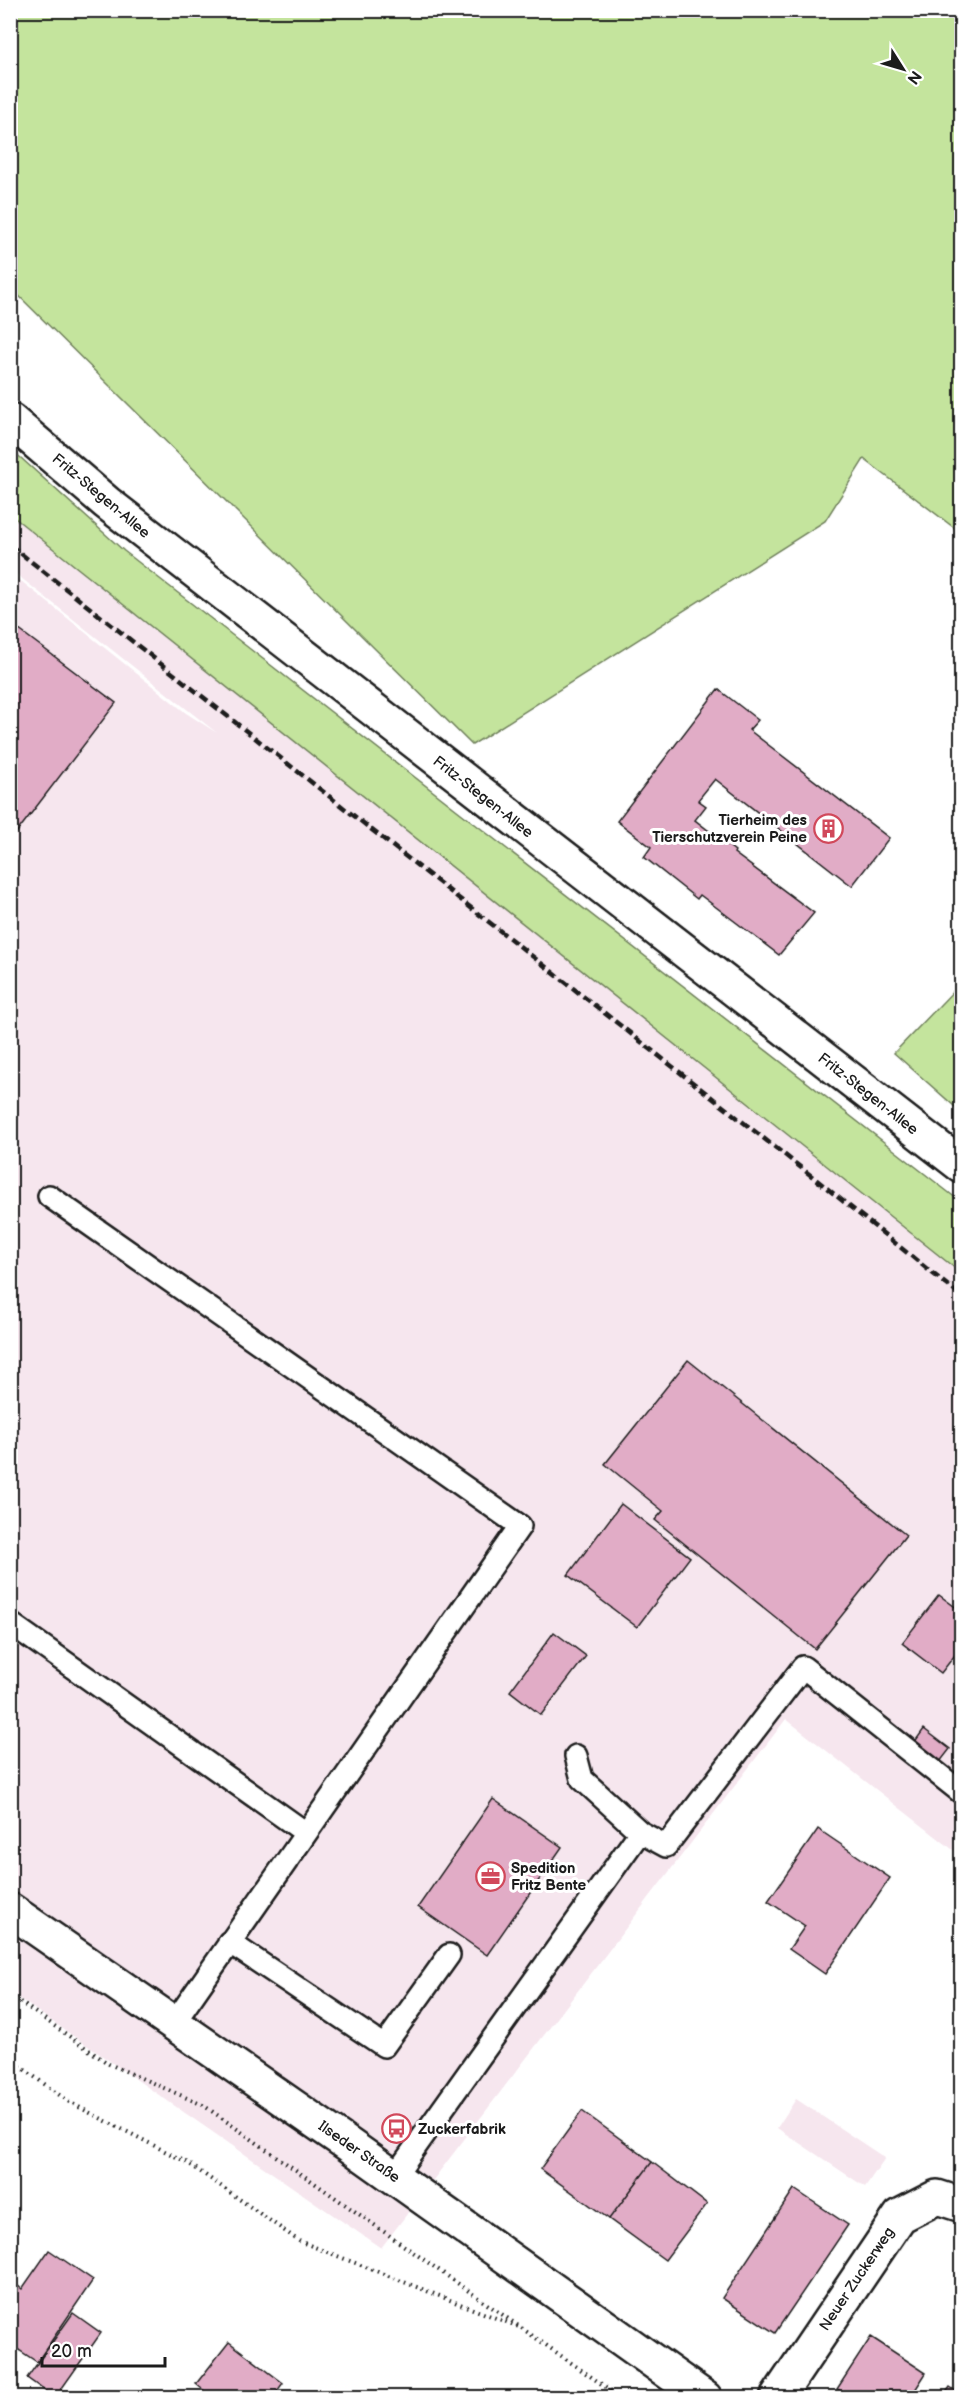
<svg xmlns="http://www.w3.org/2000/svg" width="972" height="2408" font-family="'Balsamiq Sans',sans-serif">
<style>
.built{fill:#f6e6ee}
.green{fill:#c4e49d;stroke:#70805c;stroke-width:1.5}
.building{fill:#e1acc6;stroke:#1c1c1c;stroke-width:1.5}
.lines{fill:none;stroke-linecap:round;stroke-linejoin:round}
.lane-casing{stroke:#1c1c1c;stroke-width:26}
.street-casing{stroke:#1c1c1c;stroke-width:38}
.secondary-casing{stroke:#1c1c1c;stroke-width:38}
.path{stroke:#1c1c1c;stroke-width:4;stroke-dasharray:1.5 4.5;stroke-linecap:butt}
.lane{stroke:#fff;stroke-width:21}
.street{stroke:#fff;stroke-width:33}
.secondary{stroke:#fff;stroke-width:33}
.rail{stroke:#1c1c1c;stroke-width:4.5;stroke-dasharray:9 4.5;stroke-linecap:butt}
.labels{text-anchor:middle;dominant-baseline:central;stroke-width:6;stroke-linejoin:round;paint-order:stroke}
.street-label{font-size:15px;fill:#1c1c1c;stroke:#fff}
.poi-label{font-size:15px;font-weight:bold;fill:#1c1c1c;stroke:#fff;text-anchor:start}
</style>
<rect width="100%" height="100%" fill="#fff"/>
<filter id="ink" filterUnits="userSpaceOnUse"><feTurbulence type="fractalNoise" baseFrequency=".0167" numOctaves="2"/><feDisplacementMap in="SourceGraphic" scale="12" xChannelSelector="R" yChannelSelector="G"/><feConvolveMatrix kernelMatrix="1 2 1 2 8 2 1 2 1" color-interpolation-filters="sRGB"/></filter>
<g filter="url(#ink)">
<path class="built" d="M10,515L961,1273V1856L786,1719L381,2248L11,1993V573L186,713L217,733L11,570Z
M796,2099L885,2158L865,2187L777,2128Z"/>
<path class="green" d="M10,11H961V533L864,459L825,521L472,745L11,288Z
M11,449L124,551L961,1202V1273L11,515Z
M961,983V1112L894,1053Z"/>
<path class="building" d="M10,623L116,703L10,841Z
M718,689L758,720L749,730L889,838L852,886L715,779L698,800L706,806L695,820L735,851L734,853L814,913L779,955L700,895L697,899L644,857L651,847L617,821Z
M688,1360L906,1535L815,1649L655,1520L663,1511L605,1464Z
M621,1504L690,1557L637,1627L568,1575Z
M939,1595L962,1612V1646L941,1673L902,1643Z
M554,1632L586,1656L541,1715L510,1691Z
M924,1729L950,1749L936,1767L911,1747Z
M493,1799L562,1847L487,1955L418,1907Z
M818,1829L890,1878L825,1974L789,1949L805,1926L768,1901Z
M582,2111L652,2162L609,2219L540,2169Z
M652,2162L707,2204L665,2260L609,2219Z
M794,2189L848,2225L775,2333L722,2298Z
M49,2250L93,2280L37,2362L10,2344V2280L22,2289Z
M73,2313L101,2333L55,2398L27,2378Z
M871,2337L926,2373L910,2398H851L837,2389Z
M229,2342L283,2383L272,2398H213L196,2384Z
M950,2387L962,2395V2398H942Z"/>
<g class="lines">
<defs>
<path id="lane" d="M49,1196L520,1526L174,2023
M10,1623L306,1833
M640,1832L666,1846L803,1667L962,1793
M229,1942L384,2046L449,1955
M394,2177L640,1832L582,1779L576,1756"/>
<path id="street" d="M10,420L107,503L962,1166
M777,2398L900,2216L937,2197L962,2205"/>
<path id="secondary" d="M10,1910L349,2145L705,2398"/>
</defs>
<use href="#lane" class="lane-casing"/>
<use href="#street" class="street-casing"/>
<use href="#secondary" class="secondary-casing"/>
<path class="path" d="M10,1995L109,2064L203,2105L610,2390L605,2398
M10,2059L69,2102L188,2163L299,2241L519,2327"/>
<use href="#lane" class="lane"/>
<use href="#street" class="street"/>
<use href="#secondary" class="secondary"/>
<path class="rail" d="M10,545L823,1185L962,1297"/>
</g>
</g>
<defs>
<symbol id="building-ring" viewBox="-11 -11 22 22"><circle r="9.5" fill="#fff" stroke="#d1495b" stroke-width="1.5"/><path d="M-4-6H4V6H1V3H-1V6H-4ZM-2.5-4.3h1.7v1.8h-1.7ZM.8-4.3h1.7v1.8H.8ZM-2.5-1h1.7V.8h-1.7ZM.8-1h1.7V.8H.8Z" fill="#d1495b"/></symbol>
<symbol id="office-ring" viewBox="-11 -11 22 22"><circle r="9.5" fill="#fff" stroke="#d1495b" stroke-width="1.5"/><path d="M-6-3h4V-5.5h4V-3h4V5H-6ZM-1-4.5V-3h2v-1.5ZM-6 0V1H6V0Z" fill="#d1495b"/></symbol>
<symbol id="bus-ring" viewBox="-11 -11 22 22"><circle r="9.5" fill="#fff" stroke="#d1495b" stroke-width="1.5"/><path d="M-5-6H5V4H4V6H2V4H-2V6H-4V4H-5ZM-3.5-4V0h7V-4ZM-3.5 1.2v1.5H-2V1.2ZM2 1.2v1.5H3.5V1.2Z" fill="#d1495b"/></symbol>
</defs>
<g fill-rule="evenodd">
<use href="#building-ring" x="812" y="812" width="33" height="33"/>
<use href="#office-ring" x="474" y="1860" width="33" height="33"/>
<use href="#bus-ring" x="380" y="2112" width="33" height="33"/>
</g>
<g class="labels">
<g class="street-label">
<text transform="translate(101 496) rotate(40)">Fritz-Stegen-Allee</text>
<text transform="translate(483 797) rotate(38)">Fritz-Stegen-Allee</text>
<text transform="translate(868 1094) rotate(38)">Fritz-Stegen-Allee</text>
<text transform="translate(359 2152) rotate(35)">Ilseder Straße</text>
<text transform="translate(857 2279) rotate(-56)">Neuer Zuckerweg</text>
</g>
<g class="poi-label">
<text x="807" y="820" text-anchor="end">Tierheim des<tspan x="807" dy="17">Tierschutzverein Peine</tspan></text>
<text x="511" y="1868">Spedition<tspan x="511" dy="17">Fritz Bente</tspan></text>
<text x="418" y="2129">Zuckerfabrik</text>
</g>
</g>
<rect width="972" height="2408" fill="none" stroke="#fff" stroke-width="36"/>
<rect x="18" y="18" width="936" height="2372" fill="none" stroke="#1c1c1c" stroke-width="2" filter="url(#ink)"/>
<g transform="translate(903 69) rotate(127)" stroke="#ffffff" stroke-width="4.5" paint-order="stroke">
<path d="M0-4.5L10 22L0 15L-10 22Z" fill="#1c1c1c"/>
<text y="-9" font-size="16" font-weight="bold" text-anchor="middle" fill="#1c1c1c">N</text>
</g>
<path d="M42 2357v9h123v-9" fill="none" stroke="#1c1c1c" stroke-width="3"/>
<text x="51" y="2357" font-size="18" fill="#1c1c1c" stroke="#ffffff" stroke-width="4.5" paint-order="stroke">20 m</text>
</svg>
